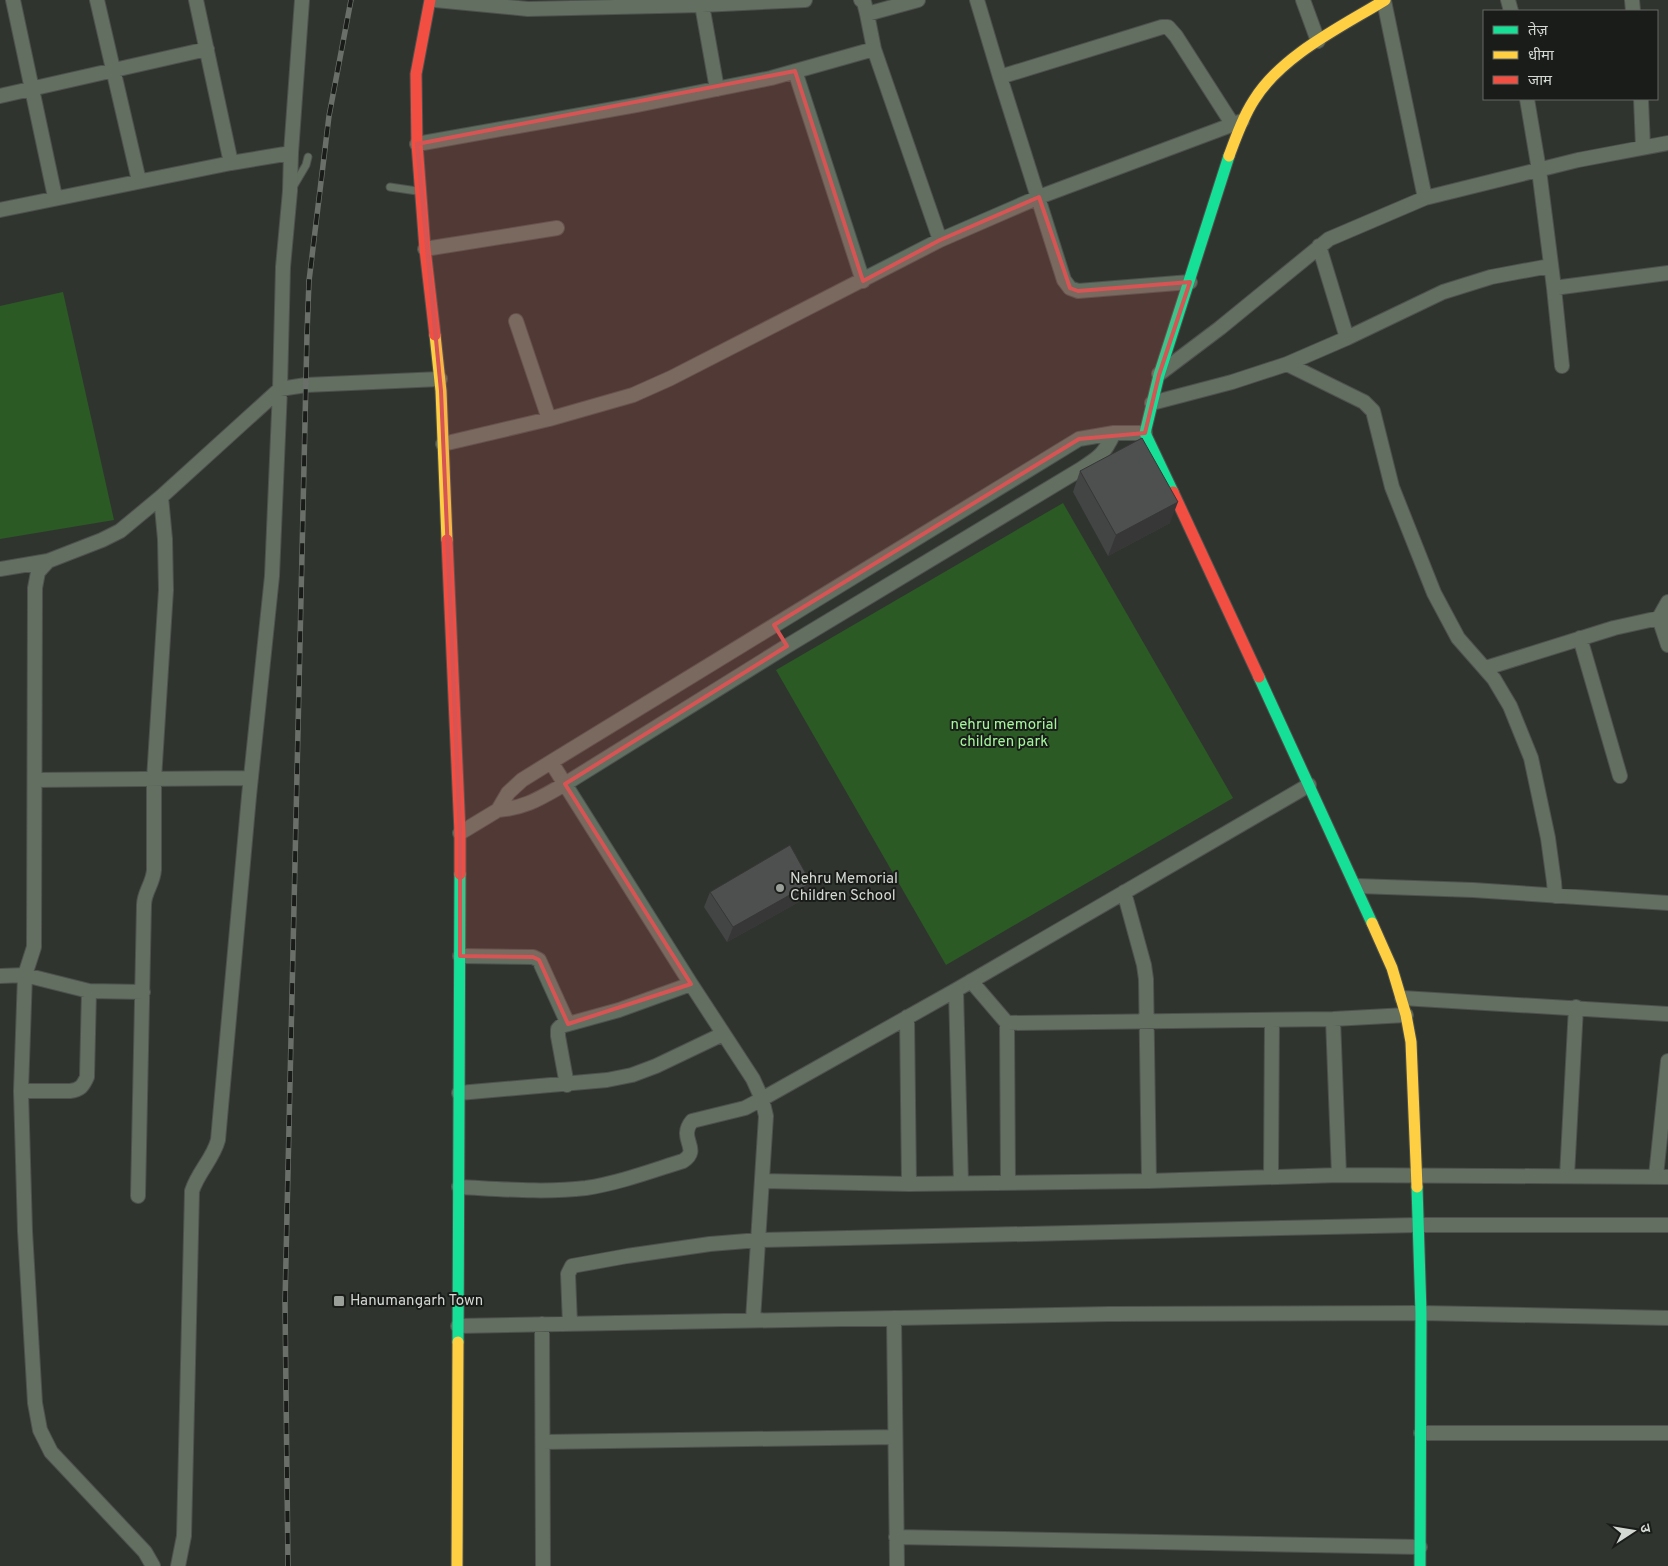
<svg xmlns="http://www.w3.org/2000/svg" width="1668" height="1566" font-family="Overpass,'Noto Sans Devanagari',sans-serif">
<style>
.green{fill:#2b5a25}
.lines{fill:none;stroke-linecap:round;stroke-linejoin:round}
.lane-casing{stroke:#4e514d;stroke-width:9}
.street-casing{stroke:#4e514d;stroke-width:16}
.fast-casing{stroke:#4e514d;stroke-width:13}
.slow-casing{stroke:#4e514d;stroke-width:13}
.jam-casing{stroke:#4e514d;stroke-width:13}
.lane{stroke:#626f61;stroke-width:7}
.street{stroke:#626f61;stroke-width:14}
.fast{stroke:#16e098;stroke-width:11}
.slow{stroke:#ffcf43;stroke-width:11}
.jam{stroke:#f24e42;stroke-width:11}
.rail-casing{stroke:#6a7069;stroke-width:5.5}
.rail{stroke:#191c19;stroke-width:4;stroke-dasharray:11;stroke-linecap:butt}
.wall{fill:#434444}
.shaded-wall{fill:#373737}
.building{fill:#4e4f4f;stroke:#373737}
.marked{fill:#d65453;fill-opacity:0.2;stroke:#d65453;stroke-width:4;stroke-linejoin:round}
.poi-dot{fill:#9b9f9a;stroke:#191c19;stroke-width:2}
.labels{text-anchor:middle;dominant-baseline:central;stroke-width:4;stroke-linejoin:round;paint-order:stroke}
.park-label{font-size:15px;fill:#a3f79a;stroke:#191c19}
.poi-label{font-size:15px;fill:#d4d8d3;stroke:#191c19;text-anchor:start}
</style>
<rect width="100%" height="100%" fill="#30342f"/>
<path class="green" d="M63,292L114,520L0,539V306Z
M1063,503L1233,798L946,965L776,670Z"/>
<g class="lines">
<defs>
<path id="lane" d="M293,187L306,165L308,157
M390,187L417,191"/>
<path id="street" d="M13,0L55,197
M97,0L139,181
M196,0L231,163
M435,0L528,9L702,5L805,0
M861,0L864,2L867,14
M918,0L867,14L874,49L940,240
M977,0L1000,77L1064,280L1070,288L1078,291L1190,282
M1303,0L1318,41
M1508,0L1511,11
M1632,0L1633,11
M1384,1L1425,198
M702,5L717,89
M795,71L863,281
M1000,77L1162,27H1168L1176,36L1233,125
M0,96L207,49
M1527,99L1539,170L1554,288L1668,273
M1641,99L1643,147
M417,144L636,105L771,78L874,49
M0,210L231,163L291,153
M1319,246L1347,338
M425,249L557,228
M1554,288L1562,366
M516,321L549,419
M1287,364L1347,338L1443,292L1491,277L1550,266
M1159,374L1220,328L1329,239L1425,198L1578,160L1668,143
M1152,403L1232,382L1287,364L1364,402L1373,411L1392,487L1434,593L1458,638L1494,679L1510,706L1531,758L1548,838L1554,882L1555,896
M443,444L549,419L633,395L671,378L940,240L1039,197L1242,121
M0,569L48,561
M1668,602L1659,618L1668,645
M1580,638L1620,776
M1486,668L1614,628L1659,618H1668
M35,780L251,778
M498,810C526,808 540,798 565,784L787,646L1081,469C1100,457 1104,454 1114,433
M460,833L498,810L508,793L522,780L551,762L1079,439L1114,433H1145
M1357,886L1473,890L1668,903
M1124,892L1144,965L1146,979L1149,1181
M460,956L533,957L539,960L568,1024
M0,976L25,975L89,991L143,992
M971,981L1007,1023L1333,1019L1406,1015
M956,990L961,1183
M1402,998L1668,1014
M907,1017L909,1184
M1333,1019L1339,1175
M1007,1023L1008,1183
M567,1085L558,1036V1029L561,1026L619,1010L691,984
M21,1091H70C80,1090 83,1086 87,1077L89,991
M459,1093L607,1080L632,1075L656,1066L723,1034
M1271,1176L1272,1020
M1567,1176L1576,1007
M1656,1176L1668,1061
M762,1181L909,1184L1149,1181L1339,1175L1668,1177
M459,1187C501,1189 544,1193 586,1188C619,1183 651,1171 683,1161C702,1149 677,1139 692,1121L745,1108L762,1099L753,1079L691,984L551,762
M138,1196L144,905C144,892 153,884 154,870V779L166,590L165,539L161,497
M894,1318L897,1566
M753,1320L766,1116L762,1099L956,990L1309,785
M542,1324L543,1566
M570,1324L568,1274L572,1266L627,1256L710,1244L759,1240L1418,1225H1668
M458,1326L1109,1314L1421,1313L1668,1318
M1421,1433H1668
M543,1442L895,1437
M896,1537L1420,1547
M153,1566L145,1552L51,1452L40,1430L35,1403L25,1231L21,1091L25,975L34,947L35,588L38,572L48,561L102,540L120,531L161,497L280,389L306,385L440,379
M178,1566L184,1536L192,1191C198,1172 213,1159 218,1140L249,796L272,576L280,389L283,267L290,191L291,153L302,0"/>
<path id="fast" d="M1173,492L1145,433L1159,375L1229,156
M1259,677L1372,923
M1417,1187L1421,1313L1420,1566
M458,1342L460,874"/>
<path id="slow" d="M1229,156C1236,137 1243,117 1254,100C1282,55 1341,27 1385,0
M435,335L441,391L447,540
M1372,923L1392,968L1406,1015L1411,1042L1417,1187
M457,1566L458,1342"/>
<path id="jam" d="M430,0L416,74L417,144L425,249L435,335
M1173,492L1259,677
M447,540L460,833V874"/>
</defs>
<use href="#lane" class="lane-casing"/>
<use href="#street" class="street-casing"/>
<use href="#fast" class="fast-casing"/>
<use href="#slow" class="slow-casing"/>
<use href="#jam" class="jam-casing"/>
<use href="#lane" class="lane"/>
<use href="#street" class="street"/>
<use href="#fast" class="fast"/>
<use href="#slow" class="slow"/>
<use href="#jam" class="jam"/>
<defs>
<path id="rail" d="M288,1566L285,1303L307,334L309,281L329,116L351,0"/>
</defs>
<use href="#rail" class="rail-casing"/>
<use href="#rail" class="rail"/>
</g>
<path class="wall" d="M1080,471L1170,523L1108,556L1073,492Z
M811,883L806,898L727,942L704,907L710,892Z"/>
<path class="shaded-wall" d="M1178,502L1170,523L1108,556L1116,535Z
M811,883L806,898L727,942L733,927Z"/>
<path class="building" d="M1142,438L1178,502L1116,535L1080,471Z
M790,845L811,883L733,927L710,892Z"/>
<path class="marked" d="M795,71L863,281L940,240L1039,197L1070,288L1078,291L1190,282L1159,375L1145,433L1079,439L774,625L787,646L565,784L691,984L568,1024L539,960L533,957L460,956V833L441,391L417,144Z"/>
<g class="poi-dot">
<circle cx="780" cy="888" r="5"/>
<rect x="333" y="1295" width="12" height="12" rx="2.5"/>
</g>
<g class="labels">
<g class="park-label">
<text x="1004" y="725">nehru memorial<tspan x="1004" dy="17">children park</tspan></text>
</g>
<g class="poi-label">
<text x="790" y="879">Nehru Memorial<tspan x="790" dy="17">Children School</tspan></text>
<text x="350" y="1301">Hanumangarh Town</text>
</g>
</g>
<rect x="1483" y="10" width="175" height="90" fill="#191c19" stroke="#646763"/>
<rect x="1493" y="26" width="25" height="8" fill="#16e098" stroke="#646763"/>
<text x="1528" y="35" font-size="15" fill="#d4d8d3">तेज़</text>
<rect x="1493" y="51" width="25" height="8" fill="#ffcf43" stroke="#646763"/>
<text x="1528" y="60" font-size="15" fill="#d4d8d3">धीमा</text>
<rect x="1493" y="76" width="25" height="8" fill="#f24e42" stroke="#646763"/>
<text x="1528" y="85" font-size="15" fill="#d4d8d3">जाम</text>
<g transform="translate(1633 1531) rotate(78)" stroke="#191c19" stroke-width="4" paint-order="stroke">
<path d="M0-4L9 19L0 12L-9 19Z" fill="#d4d8d3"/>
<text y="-8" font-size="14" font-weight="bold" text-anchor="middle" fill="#d4d8d3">उ</text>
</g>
</svg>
